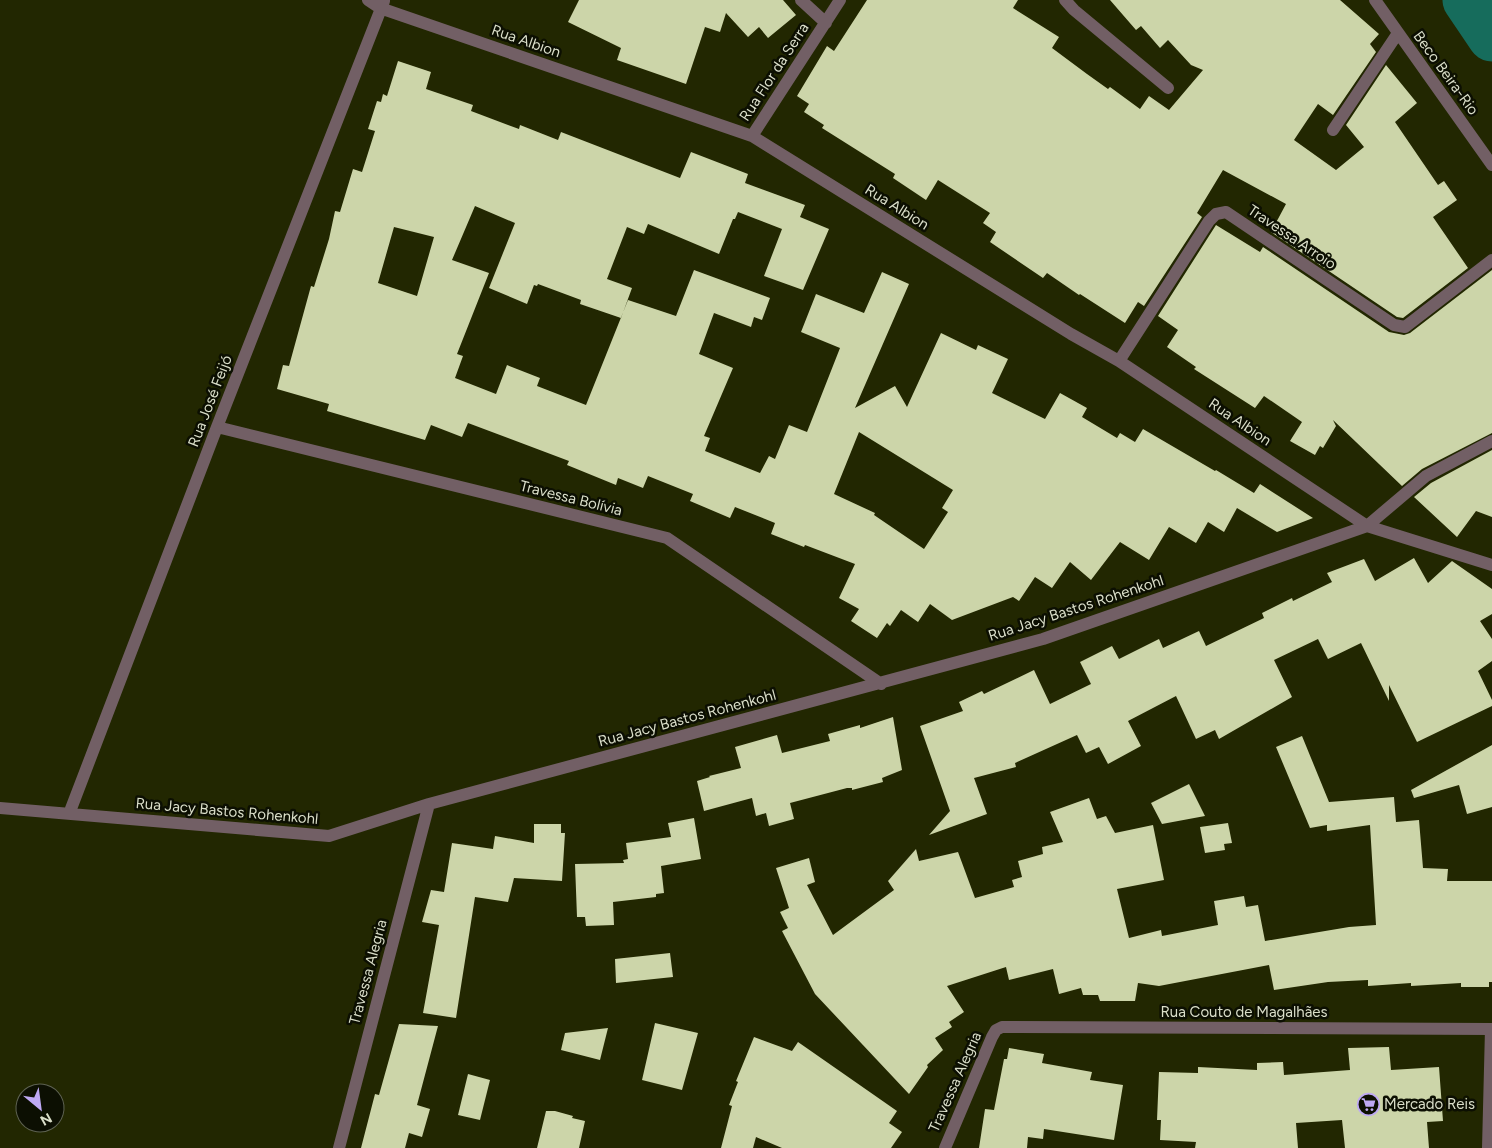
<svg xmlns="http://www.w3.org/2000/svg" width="1492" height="1148" font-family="Figtree,sans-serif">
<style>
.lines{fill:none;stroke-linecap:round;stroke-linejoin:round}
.river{stroke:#166c5c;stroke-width:49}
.building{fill:#ccd5a9;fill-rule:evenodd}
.minor{stroke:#725f65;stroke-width:12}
.labels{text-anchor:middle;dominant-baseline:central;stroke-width:5;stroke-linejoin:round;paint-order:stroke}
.street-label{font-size:15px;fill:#dadec9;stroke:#0c0f02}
.poi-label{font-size:15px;fill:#dadec9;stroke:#0c0f02;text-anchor:start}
</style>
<rect width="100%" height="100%" fill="#222701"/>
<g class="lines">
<path class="river" d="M1467,0L1492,37"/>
</g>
<path class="building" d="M579,0H783L796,15L768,38L759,27L748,37L726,13L720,32L705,27L686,84L617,60L621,48L568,22Z
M867,0H1018L1013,8L1059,37L1052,48L1087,74L1108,89L1110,87L1140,109L1149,96L1169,110L1203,70L1191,65L1168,40L1160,48L1141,26L1136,30L1110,0H1340L1379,34L1370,44L1376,52L1333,115L1318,104L1294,140L1336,170L1364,147L1346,125L1386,65L1417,103L1395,122L1438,185L1444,181L1457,200L1433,217L1468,268L1403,318L1397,317L1271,232L1286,204L1223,170L1197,213L1202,217L1144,306L1138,302L1125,323L1080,294L1079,295L1047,273L1043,278L990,242L996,232L983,223L990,213L938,180L926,200L893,178L895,174L822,128L824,125L804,112L809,104L797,96L827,46L834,51Z
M398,61L431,72L426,89L473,105L471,111L519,129L520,125L558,140L561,132L680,178L691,152L748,174L745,183L805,205L800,217L829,229L803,290L764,276L782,229L738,212L735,219H733L719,254L648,224L644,234L627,227L607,279L632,288L621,318L580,304L581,300L538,284L537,286L534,285L527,304L489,288L515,223L475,206L452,260L489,273L457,354L463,356L455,378L496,394L507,365L540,378L537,386L586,405L628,300L676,316L694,270L770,298L762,320L754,317L751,327L714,313L699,354L733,368L704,436L710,438L705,451L760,473L769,456L775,459L789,425L807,432L840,348L801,332L816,294L864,313L882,272L909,284L855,408L895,386L907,407L941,333L976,350L978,345L1008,359L992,393L1045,419L1060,393L1087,408L1082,417L1117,438L1120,433L1135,442L1143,429L1215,471L1216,470L1254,493L1260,484L1313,518L1277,532L1237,508L1224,532L1208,522L1196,543L1169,527L1149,560L1120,542L1091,580L1070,562L1052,588L1035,577L1019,601L1013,597L952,620L930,604L918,622L901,610L890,626L887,623L877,638L851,621L859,609L839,598L855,564L805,545L804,547L771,534L775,523L735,507L730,518L690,501L693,494L648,476L643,488L618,478L616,485L567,465L569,461L468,423L462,437L431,425L425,440L327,411L329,404L277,389L283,365L289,366L311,286L314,287L329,239L335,211L340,212L353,169L362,172L375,131L368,129L377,101L381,102L383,94L387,96ZM394,227L434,237L417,296L378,283ZM859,432L953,490L942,508L948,512L924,549L874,515L875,513L834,494Z
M1216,225L1260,252L1263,247L1389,332L1404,335L1410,333L1492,270V433L1422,469L1402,486L1333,420L1336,426L1323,448L1320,446L1315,455L1290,441L1302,422L1264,396L1255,408L1194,369L1196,367L1167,347L1178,330L1158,316Z
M1492,450V517L1476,511L1457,537L1414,497L1431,483Z
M1414,558L1428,583L1452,561L1492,589V614L1480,621L1492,639V661L1478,671L1492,700V706L1417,742L1389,685V701L1361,643L1328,659L1318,639L1274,660L1292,697L1219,739L1215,730L1196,739L1176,696L1128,721L1141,746L1108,764L1099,747L1086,753L1077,735L1015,763L1016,767L974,778L987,814L929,835L950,811L920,726L963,711L959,702L982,691L984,694L1034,670L1050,704L1091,684L1080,662L1112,646L1119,659L1159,639L1163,648L1199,631L1206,646L1264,618L1262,613L1292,598L1293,601L1332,582L1327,573L1364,559L1375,581Z
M893,717L902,770L882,778L883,782L852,790V788H847L790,803L794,819L769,826L766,813L756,816L752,798L704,811L697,781L710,777L709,776L741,768L735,747L777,735L782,753L830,741L828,734L860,725V728Z
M1302,736L1329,802L1394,797L1396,822L1419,820L1423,868L1448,869L1447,881H1492V982H1489V987H1461V983L1411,986V983L1368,986V980L1328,982L1274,990L1269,965L1159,986L1138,983L1135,1001H1100L1098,995H1083L1081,988L1059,994L1053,969L1009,980L1006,967L947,986L964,1012L949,1022L952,1027L935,1038L943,1050L927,1065L928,1067L909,1094L815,994L782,931L788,928L780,912L789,908L776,868L809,858L815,882L807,885L833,935L894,890L888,881L916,849L919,861L958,852L975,898L1014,887L1012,880L1022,877L1018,861L1043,854L1042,847L1063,842L1050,812L1089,798L1097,819L1106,816L1115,833L1153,825L1164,880L1117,889L1129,938L1161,930L1162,936L1218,925L1214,901L1244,896L1246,907L1258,905L1265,941L1349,927L1376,925L1370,825L1327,831V825L1310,828L1276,747Z
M1492,745V807L1467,814L1459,785L1414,798L1411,790Z
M1189,784L1205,816L1162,824L1151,803Z
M694,818L701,859L661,866L664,893L656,894V897L613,902L614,925L586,926L585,917H577L575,864L624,863L623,860L628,859L626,843L671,837L668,823Z
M1228,823L1232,843L1224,844L1225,850L1205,853L1200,827Z
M534,824H561V833H565L562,881L514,878L508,902L475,897L456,1018L423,1013L439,925L422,922L431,890L444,892L452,843L493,849L495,836L534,843Z
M670,953L673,977L616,983L615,959Z
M655,1023L698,1033L682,1090L642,1080Z
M399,1024L438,1026L417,1105L430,1109L422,1137L409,1133L405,1148H361L375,1094L379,1095Z
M608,1028L600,1060L561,1050L565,1033Z
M754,1037L792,1051L798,1042L897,1111L889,1123L902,1132L891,1148H782L756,1137L753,1148H721L732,1106L729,1105L738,1082L736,1081Z
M1389,1047L1391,1070L1439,1067L1443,1121L1427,1122L1429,1148H1345L1342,1120L1296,1123L1298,1148H1195L1196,1142L1160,1140L1161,1120H1157L1159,1072L1198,1073V1067L1257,1070V1063L1283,1062L1284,1075L1350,1070L1348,1048Z
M1009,1048L1044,1054L1042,1063L1092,1072L1090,1080L1123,1085L1114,1140L1044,1129L1043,1139L1028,1137L1027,1148H979L985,1109L994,1110L1004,1059H1007Z
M468,1074L490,1080L480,1120L458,1115Z
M546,1111H555L573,1116L572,1118L585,1121L579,1148H537Z"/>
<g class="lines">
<path class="minor" d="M368,0L380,8L752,136L1071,334L1119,361L1367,526L1492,565
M801,0L826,23
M1065,0L1074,10L1168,88
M1375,0L1492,165
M1333,130L1398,33
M752,136L840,0
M1119,361L1209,221L1216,214L1226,212L1394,325L1405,327L1492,260
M217,427L667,538L881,684
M0,808L329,836L429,804L1043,639L1367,526L1426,476L1492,441
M69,814L217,427L384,1
M339,1148L429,804
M945,1148L992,1037L996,1030L1002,1027L1492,1029
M1488,1148L1491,1029"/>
</g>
<defs>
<symbol id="supermarket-ring" viewBox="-11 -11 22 22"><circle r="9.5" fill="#0c0f02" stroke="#bea9f4" stroke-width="1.5"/><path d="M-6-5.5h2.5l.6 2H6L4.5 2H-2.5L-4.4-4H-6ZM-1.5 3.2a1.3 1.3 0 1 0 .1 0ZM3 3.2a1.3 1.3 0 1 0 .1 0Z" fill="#bea9f4"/></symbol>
</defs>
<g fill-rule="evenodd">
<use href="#supermarket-ring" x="1356" y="1092" width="25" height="25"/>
</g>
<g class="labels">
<g class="street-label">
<text transform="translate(526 41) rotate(19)">Rua Albion</text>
<text transform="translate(774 72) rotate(-57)">Rua Flor da Serra</text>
<text transform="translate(1446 73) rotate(54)">Beco Beira-Rio</text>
<text transform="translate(897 207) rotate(32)">Rua Albion</text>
<text transform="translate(1292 237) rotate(34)">Travessa Arroio</text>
<text transform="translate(210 401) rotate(-69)">Rua José Feijó</text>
<text transform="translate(1240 422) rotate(34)">Rua Albion</text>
<text transform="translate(571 498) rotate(14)">Travessa Bolívia</text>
<text transform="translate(1076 608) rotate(-18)">Rua Jacy Bastos Rohenkohl</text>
<text transform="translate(687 718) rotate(-15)">Rua Jacy Bastos Rohenkohl</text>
<text transform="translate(227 811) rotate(5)">Rua Jacy Bastos Rohenkohl</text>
<text transform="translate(368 972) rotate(-75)">Travessa Alegria</text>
<text x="1244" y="1012">Rua Couto de Magalhães</text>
<text transform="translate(955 1082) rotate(-66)">Travessa Alegria</text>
</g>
<g class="poi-label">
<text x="1384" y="1104">Mercado Reis</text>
</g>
</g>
<g transform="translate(40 1108) rotate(151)"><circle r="24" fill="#0c0f02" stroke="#5e6252"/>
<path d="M0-4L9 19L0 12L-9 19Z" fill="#bea9f4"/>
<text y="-8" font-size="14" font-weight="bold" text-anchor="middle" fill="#dadec9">N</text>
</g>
</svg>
